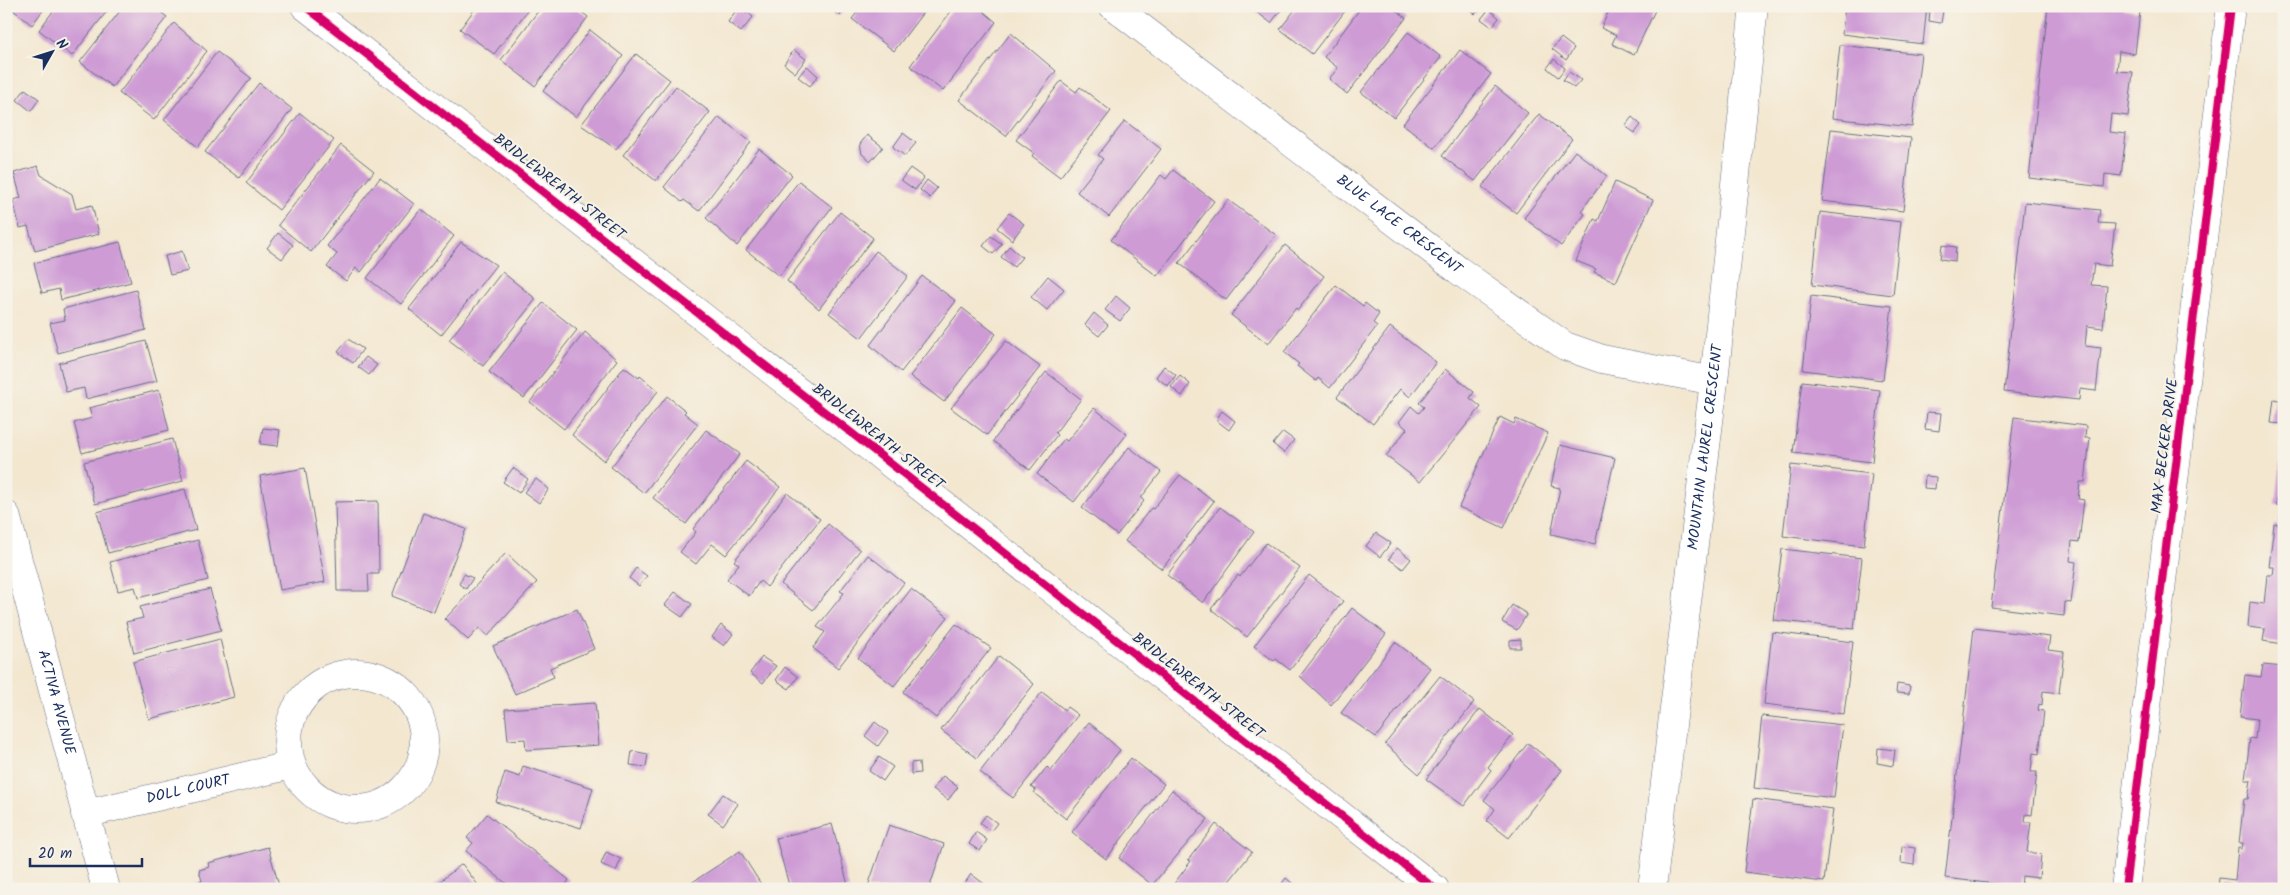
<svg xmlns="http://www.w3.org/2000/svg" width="2290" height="895" font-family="Kalam,sans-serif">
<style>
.building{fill:#ce9bd5}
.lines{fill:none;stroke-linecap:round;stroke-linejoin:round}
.minor-casing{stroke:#676f86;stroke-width:29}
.minor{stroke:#fff;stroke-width:28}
.cycleway-casing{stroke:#f7f3e8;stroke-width:11}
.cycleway{stroke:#d6006c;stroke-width:8}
.labels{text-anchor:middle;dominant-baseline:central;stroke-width:4;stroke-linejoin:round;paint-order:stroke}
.street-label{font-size:15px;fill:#1b2f5e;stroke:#f7f3e8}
</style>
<rect width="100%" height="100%" fill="#f7f3e8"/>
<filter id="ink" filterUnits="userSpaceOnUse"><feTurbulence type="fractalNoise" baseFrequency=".02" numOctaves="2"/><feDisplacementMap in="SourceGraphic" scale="10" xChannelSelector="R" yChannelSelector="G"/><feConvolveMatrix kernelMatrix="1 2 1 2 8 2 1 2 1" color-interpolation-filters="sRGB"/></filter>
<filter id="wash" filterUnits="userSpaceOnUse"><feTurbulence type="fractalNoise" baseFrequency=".0096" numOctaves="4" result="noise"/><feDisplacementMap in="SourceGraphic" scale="20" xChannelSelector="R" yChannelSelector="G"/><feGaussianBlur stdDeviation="1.12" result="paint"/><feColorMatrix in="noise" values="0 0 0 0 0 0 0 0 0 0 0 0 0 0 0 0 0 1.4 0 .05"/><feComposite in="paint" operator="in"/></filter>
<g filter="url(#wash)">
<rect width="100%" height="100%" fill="#f3e7d0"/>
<g id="blocks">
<path class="building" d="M8,6H46L32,25Z
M57,6H111L72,56L39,30Z
M124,6H152L167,17L112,87L80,62Z
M477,6H531L494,54L460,29Z
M542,6H574L588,17L535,86L501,60Z
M739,6L753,17L741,32L728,22Z
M827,6H847L839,16Z
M862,6H928L894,51L852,19Z
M955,6H983L985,8L983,11L996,22L943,91L910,66Z
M1249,6H1284L1271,23Z
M1298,6H1349L1312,54L1280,29Z
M1362,6H1390L1406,18L1347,94L1329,79L1338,68L1324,57Z
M1464,6H1482L1475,14Z
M1611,6H1657L1634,55L1612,44L1616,35L1601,28Z
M1845,6H1927L1923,44L1842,34Z
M2048,6H2124L2123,9L2140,11L2135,54L2119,51L2117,71L2133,72L2128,116L2111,114L2109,132L2126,134L2121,176L2105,174L2104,187L2029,178Z
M1489,9L1499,18L1492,27L1481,19Z
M1930,10L1943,11L1941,23L1929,21Z
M174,23L207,51L154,120L119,93Z
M590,30L623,56L576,117L543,91Z
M1408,32L1441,57L1394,118L1361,92Z
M1011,33L1056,71L1006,136L959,100Z
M1561,38L1574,48L1566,60L1552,49Z
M1840,45L1921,54L1912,127L1832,118Z
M794,50L806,59L795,73L784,64Z
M1460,50L1491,74L1434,148L1403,124Z
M217,52L251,78L198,147L164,120Z
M636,54L670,80L616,149L581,125Z
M1554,59L1565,68L1558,77L1547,68Z
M807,66L818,76L810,86L798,77Z
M1569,72L1581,80L1574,88L1563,80Z
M1061,81L1076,92L1080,87L1111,111L1060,177L1032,156L1034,153L1016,140Z
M259,83L292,109L239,178L205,152Z
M676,86L710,112L656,181L623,155Z
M1495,86L1528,113L1475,181L1442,156Z
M25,89L39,99L31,111L17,100Z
M300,113L334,140L279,210L246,183Z
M1539,114L1572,139L1516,213L1482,187Z
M719,117L751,142L699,211L684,200L682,202L664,187Z
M1632,117L1641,125L1635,133L1625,126Z
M1125,121L1161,149L1109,217L1077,192L1103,159L1098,155Z
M1831,129L1911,138L1903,211L1822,201Z
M903,133L916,143L905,156L893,147Z
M867,135L883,147L871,161L862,154L860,144Z
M341,145L374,171L311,252L278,225Z
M759,149L792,175L737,246L706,218Z
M1575,151L1607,176L1581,211L1585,214L1561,246L1524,218Z
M38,166L41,175L72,194L76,209L92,205L99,234L35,251L28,226L20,228L13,200L21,198L14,173Z
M910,168L924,178L915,190L901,180Z
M1173,170L1214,201L1157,276L1111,240L1161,175L1166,179Z
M380,178L414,204L361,272L356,268L346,281L327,267L337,254L327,246Z
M927,180L937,188L930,198L920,190Z
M799,181L832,207L779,276L746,250Z
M1615,182L1653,200L1616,282L1594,272L1596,269L1576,261L1594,219L1598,221Z
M1228,200L1276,235L1226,300L1179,263Z
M2025,202L2100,210L2098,223L2115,224L2110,266L2094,264L2091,285L2107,286L2103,328L2087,326L2085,346L2101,348L2096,391L2080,389L2079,400L2004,392Z
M421,209L454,236L401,304L367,278Z
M840,212L873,238L819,309L787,281Z
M1820,212L1901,222L1893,295L1812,285Z
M1009,213L1024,224L1012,240L997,228Z
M278,233L293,245L282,259L267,248Z
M991,236L1002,244L993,254L983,246Z
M120,242L131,282L61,300L59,289L42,293L34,263Z
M461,242L496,265L441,335L409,309Z
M1285,245L1324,276L1298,310L1296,308L1268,344L1231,315Z
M1942,245L1956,247L1955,261L1940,259Z
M1009,246L1022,257L1014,267L1001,257Z
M182,251L188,271L170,275L165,256Z
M876,251L908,276L861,338L829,313Z
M502,272L536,299L483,366L449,340Z
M922,276L956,301L901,372L870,345Z
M1048,276L1064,289L1047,310L1031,297Z
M1336,285L1363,306L1365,303L1379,314L1373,323L1377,326L1330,388L1318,378L1316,381L1297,366L1299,364L1284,352Z
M136,290L146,330L58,353L50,323L65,320L63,309Z
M1116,296L1130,308L1120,321L1105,310Z
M1811,296L1892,306L1883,380L1803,370Z
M543,303L577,330L524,398L489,372Z
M962,308L996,334L944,402L910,376Z
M1094,313L1108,325L1099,336L1085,325Z
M1390,327L1436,362L1410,397L1400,389L1373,424L1337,397Z
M585,332L617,360L564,429L530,402Z
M348,339L363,349L353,363L338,352Z
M146,341L157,381L86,399L84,388L66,392L59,363Z
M1006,341L1040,367L987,435L951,408Z
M366,357L377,365L369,375L358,367Z
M1164,366L1176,375L1168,386L1156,377Z
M624,367L639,378L640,376L658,391L604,461L572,435Z
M1445,369L1474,392L1470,398L1481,407L1420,482L1386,456L1407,429L1399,422L1411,406L1419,413L1424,407L1419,403Z
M1046,372L1081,399L1055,433L1057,435L1030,470L993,441Z
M1180,376L1190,384L1182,396L1171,387Z
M1802,381L1880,390L1872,462L1793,453Z
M159,390L169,430L82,453L74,423L92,418L89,408Z
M667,396L686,411L684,413L698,424L644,493L611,467Z
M2274,399L2284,401V424L2271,423Z
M1094,408L1127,434L1074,502L1037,474L1064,439L1067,441Z
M1222,411L1235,421L1229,430L1216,420Z
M1927,412L1941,413L1939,431L1925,429Z
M1500,417L1514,424L1516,419L1548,433L1504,528L1459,507Z
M2014,417L2086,426L2085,438H2090L2085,482H2080L2078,499L2084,500L2079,542L2072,541L2070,561L2076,562L2071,603L2065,602L2064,616L1991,607Z
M263,428L280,430L278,446L260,444Z
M706,430L740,454L686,524L653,498Z
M1283,432L1294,440L1284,453L1273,444Z
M172,439L183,481L95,504L84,462Z
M1560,445L1615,458L1595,544L1551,534L1560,488L1551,486Z
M1129,447L1161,472L1141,498L1144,501L1117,535L1082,508Z
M746,461L780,487L726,555L712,544L696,564L680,552L696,532L693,529Z
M2281,462L2284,463V644L2263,641L2265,629L2248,627L2250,602L2264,604L2267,575H2273L2274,567H2269L2274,524L2279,525L2282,505H2276Z
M1791,465L1872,474L1864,546L1783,536Z
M305,468L325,582L280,590L260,476Z
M513,468L528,479L519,493L503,482Z
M1180,475L1214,501L1162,569L1125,541L1151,508L1153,509Z
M1925,476L1936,477L1935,489L1924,488Z
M536,479L549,489L539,503L524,492Z
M185,489L196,530L108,553L97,512Z
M787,493L820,519L767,587L760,581L749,596L727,579L739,564L734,561Z
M378,501L379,574H368L369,591H337L335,502Z
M1220,507L1254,532L1203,603L1167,575Z
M423,513L466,529L434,612L392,596Z
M828,524L860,550L813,610L781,584Z
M1376,533L1391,543L1380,557L1366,546Z
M198,540L208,580L138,598L135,587L118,591L110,562Z
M1266,543L1300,568L1247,637L1211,609L1238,575L1240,577Z
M1397,548L1411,559L1403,569L1389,559Z
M1782,549L1862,558L1854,629L1773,620Z
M506,553L537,582L488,636L479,628L468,640L445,619Z
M868,555L904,583L838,668L813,648L825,632L817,627L844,593L840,591Z
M636,568L647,576L639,586L629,578Z
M464,574L473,578L466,589L459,584Z
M1309,575L1343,601L1290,670L1276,659L1274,661L1254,646Z
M210,589L221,630L134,653L126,622L143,618L140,607Z
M911,589L948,617L894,686L858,658Z
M675,592L692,604L682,617L665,605Z
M1512,605L1527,614L1517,630L1502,622Z
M1352,608L1386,634L1331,705L1300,676Z
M577,609L594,649L550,668L554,677L515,694L493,646Z
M956,624L991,648L936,718L903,692Z
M721,625L733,634L724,646L712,637Z
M1974,628L2050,637L2048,650L2064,652L2059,693L2043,691L2042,705L2039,704L2038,710L2044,711L2039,754L2033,753L2031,772H2037L2032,815L2026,814L2025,822H2031L2027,852L2041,854L2039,878L2022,876L2021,887L1945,878Z
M1772,632L1853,642L1844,714L1764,704Z
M220,639L234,697L149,719L133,662Z
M1521,639V648H1510V640Z
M1395,642L1430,668L1376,737L1341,713Z
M999,656L1034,684L977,758L941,730Z
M762,657L776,666L763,683L750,673Z
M2263,665L2284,667V889H2218L2219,878L2235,880L2238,848L2242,849L2243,843H2239L2244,799H2248L2251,780H2245L2250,738L2255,739L2257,719L2240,717L2245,675L2261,677Z
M785,667L798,677L789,689L776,680Z
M1440,676L1474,702L1419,774L1385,744Z
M1897,684L1910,686L1909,694L1896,693Z
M1042,692L1065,710L1067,707L1078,715L1013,798L980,772Z
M595,703L599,745L526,750L525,739L508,740L505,709Z
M1480,709L1513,735L1488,767L1491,770L1464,806L1426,779Z
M1762,716L1843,725L1834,798L1754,788Z
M875,722L888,732L878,746L865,736Z
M1089,722L1120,750L1066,819L1034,793L1036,790L1031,787L1047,767L1051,771Z
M1528,743L1562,770L1509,838L1487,821L1495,809L1484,800Z
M1878,748L1895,750L1893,766L1877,763Z
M632,751L648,754L646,767L630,765Z
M879,757L893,767L883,781L869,771Z
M1131,758L1164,784L1106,859L1072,832Z
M919,762L920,773L911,774V763Z
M523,766L593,788L581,828L496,802L505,772L520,777Z
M943,776L958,787L948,800L933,789Z
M1172,790L1208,819L1152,885L1119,858Z
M723,794L738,804L723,825L708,814Z
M1753,799L1833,809L1824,882L1744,872Z
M487,814L569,880L563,889H513L466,851L473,843L467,838Z
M986,815L997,823L991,831L980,823Z
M832,824L849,889H790L776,838Z
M1216,824L1252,852L1223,889H1170L1191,861L1188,860Z
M889,825L944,844L929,889H867Z
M976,832L987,840L980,851L969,844Z
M1902,846L1915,848L1914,865L1901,863Z
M268,847L280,889H195L194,884L202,881L199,870L209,867L208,863Z
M740,851L764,889H686L685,887Z
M606,852L621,859L616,871L601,864Z
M462,864L481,889H430Z
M971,874L991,889H961Z
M1286,878L1299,889H1278Z"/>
</g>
</g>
<g filter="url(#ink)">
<use href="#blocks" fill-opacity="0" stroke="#676f86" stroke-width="1"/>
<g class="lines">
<defs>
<g id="minor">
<path d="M305,6L1435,889"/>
<path id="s1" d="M1113,6L1458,270L1565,346L1602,359L1714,381"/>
<path id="s2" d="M6,515L106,889"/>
<circle cx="356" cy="741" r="68"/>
<path id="s3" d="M85,814L292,765"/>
<path id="s4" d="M1652,889L1714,381L1754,6"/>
<path d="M2125,889L2231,6"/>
</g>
</defs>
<use href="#minor" class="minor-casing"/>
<use href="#minor" class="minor"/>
<defs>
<path id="cycleway" d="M305,6L1435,889
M2125,889L2231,6"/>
</defs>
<use href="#cycleway" class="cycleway-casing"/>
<use href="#cycleway" class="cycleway"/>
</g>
</g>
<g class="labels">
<g class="street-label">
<text transform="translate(559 187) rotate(38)">BRIDLEWREATH STREET</text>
<text stroke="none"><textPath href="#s1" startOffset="360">BLUE LACE CRESCENT</textPath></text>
<text transform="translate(878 437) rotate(38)">BRIDLEWREATH STREET</text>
<text transform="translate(2165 446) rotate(-83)">MAX BECKER DRIVE</text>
<text stroke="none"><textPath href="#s4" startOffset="445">MOUNTAIN LAUREL CRESCENT</textPath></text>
<text transform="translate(1198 686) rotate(38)">BRIDLEWREATH STREET</text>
<text stroke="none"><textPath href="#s2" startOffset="194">ACTIVA AVENUE</textPath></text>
<text stroke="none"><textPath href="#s3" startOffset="106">DOLL COURT</textPath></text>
</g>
</g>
<rect width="2290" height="895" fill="none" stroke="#f7f3e8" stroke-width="25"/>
<g transform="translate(52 52) rotate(51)" stroke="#f7f3e8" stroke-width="4" paint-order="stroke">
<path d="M0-4L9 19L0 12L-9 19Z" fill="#1b2f5e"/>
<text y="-8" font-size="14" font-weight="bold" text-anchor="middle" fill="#1b2f5e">N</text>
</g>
<path d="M30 858v8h112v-8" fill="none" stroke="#1b2f5e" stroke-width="2.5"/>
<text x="38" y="858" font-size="15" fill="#1b2f5e" stroke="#f7f3e8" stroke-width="4" paint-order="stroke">20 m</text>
</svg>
